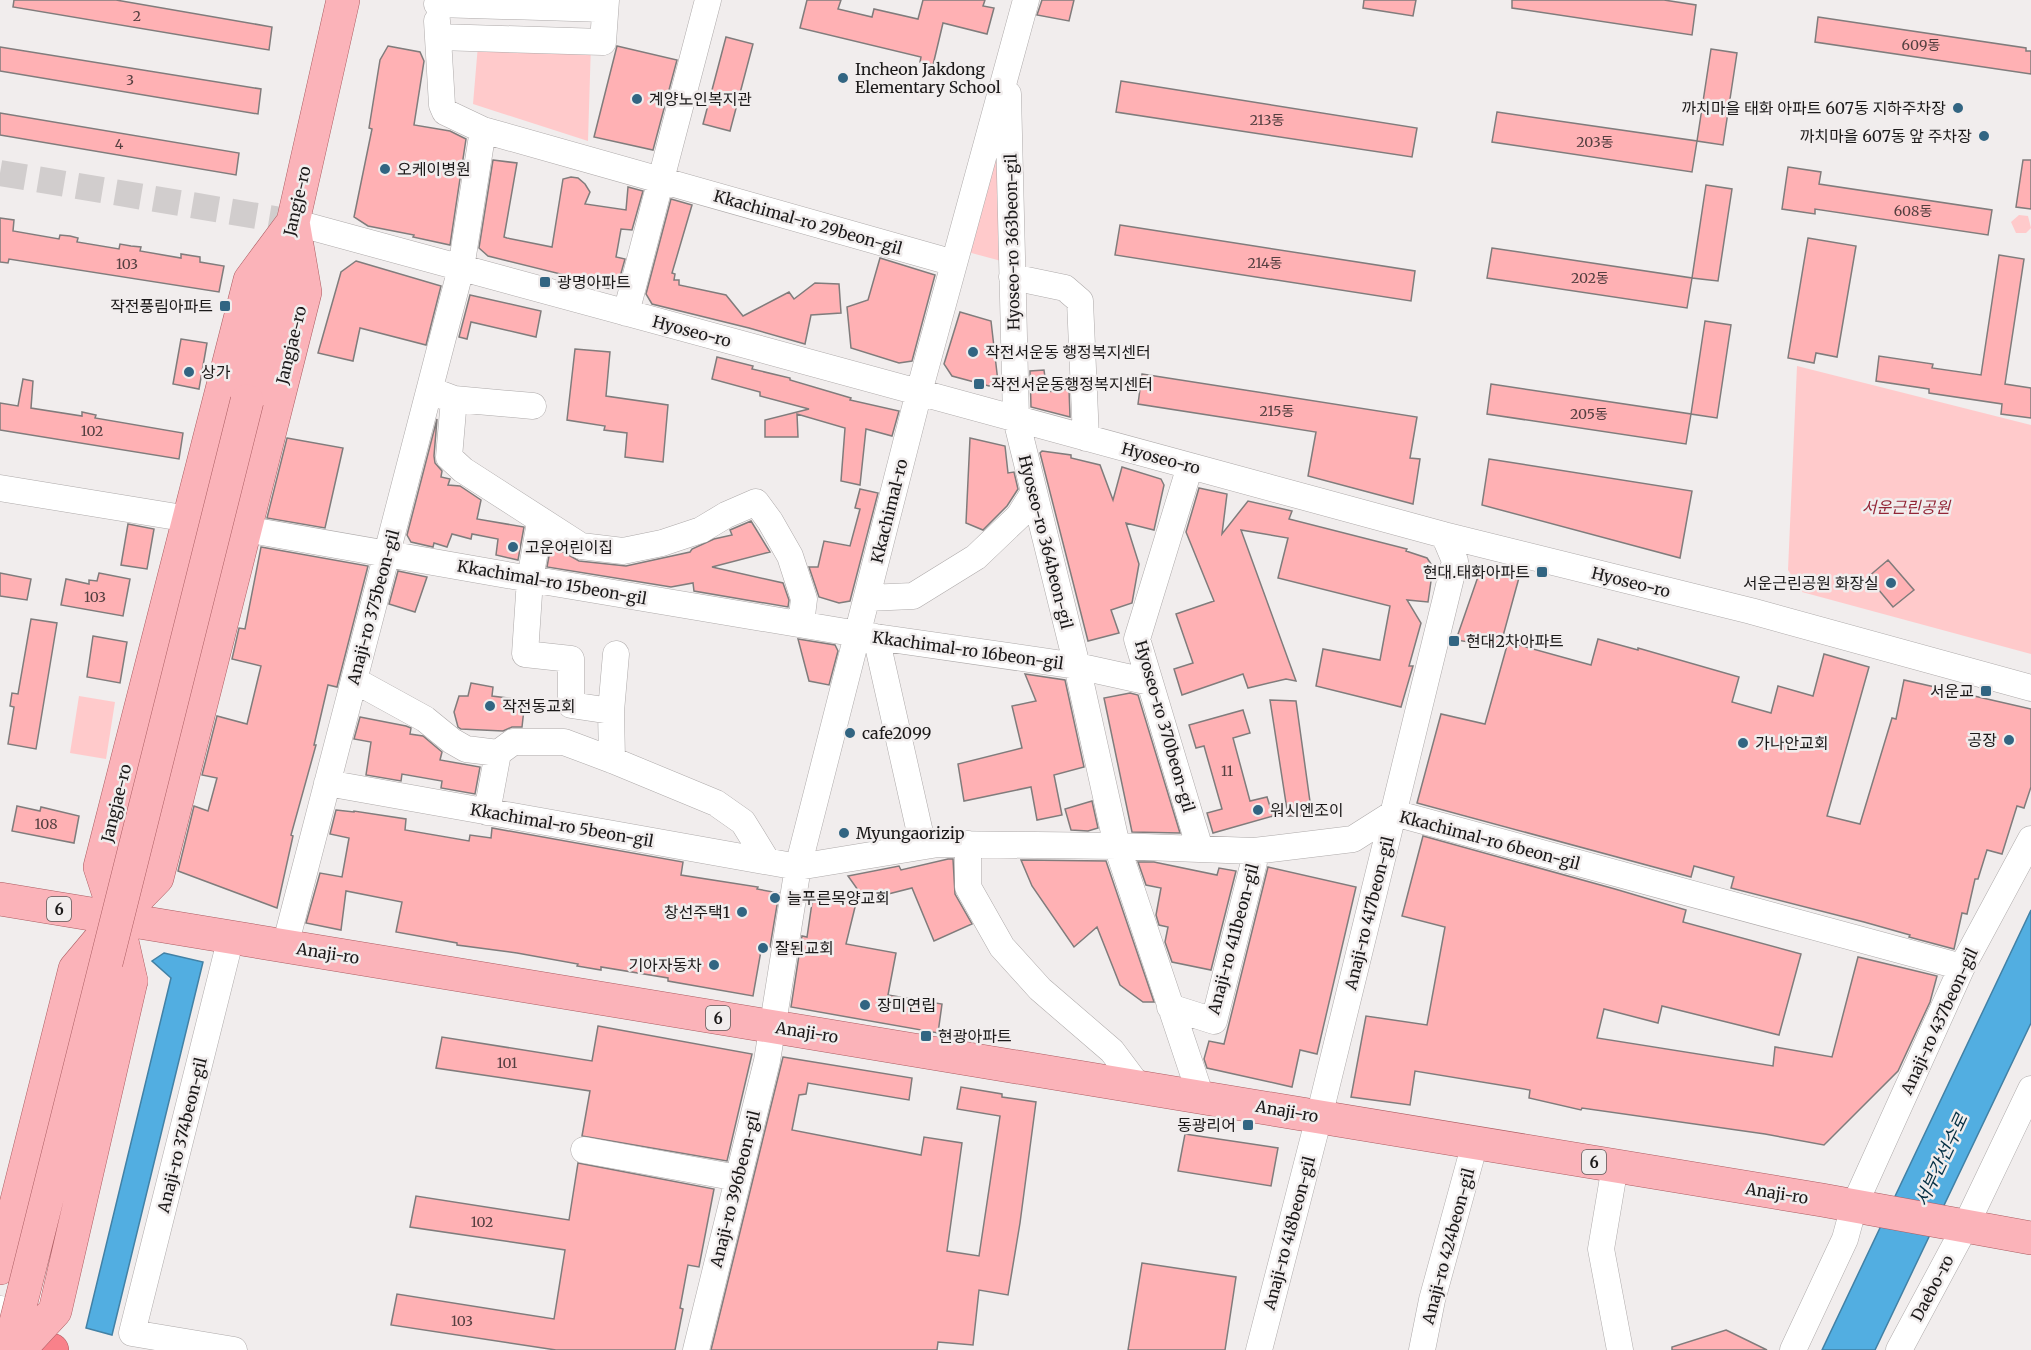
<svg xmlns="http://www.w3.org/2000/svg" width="2031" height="1350" font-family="Merriweather,'Noto Sans KR',serif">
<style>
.green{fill:#ffcacb}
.water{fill:#52aee1;stroke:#4281a5;stroke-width:1.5}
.building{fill:#ffb1b4;stroke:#807c7c;stroke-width:1.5}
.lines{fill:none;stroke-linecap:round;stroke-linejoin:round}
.minor-tunnel{stroke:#d1cdcd;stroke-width:26;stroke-dasharray:26 13;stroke-linecap:butt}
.minor-casing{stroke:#aeaaaa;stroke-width:27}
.major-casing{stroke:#ab5d62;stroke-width:34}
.highway-casing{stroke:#ab5d62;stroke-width:34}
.minor{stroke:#fff;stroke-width:26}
.major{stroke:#fbb3b9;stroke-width:33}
.highway{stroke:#f9818a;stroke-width:33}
.major-bridge-casing{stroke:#ab5d62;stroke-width:34;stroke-linecap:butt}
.major-bridge{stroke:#fbb3b9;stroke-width:33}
.poi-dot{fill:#326582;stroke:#f1eded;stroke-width:2}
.labels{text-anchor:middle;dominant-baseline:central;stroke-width:5;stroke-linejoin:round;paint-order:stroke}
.number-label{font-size:14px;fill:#543f40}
.shield{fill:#f1eded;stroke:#5b5959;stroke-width:1.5}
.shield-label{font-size:15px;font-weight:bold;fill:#1b1919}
.poi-label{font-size:16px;fill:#1b1919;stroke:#f1eded;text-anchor:start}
.street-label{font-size:16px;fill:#1b1919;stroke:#f1eded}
.park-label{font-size:16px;font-style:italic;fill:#932637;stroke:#f1eded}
.water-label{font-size:18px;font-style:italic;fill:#042f43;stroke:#f1eded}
</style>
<rect width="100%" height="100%" fill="#f1eded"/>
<path class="green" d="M591,43L588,141L473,104L478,45Z
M1002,124L1005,262L964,251Z
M2019,215L2028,216L2031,228L2026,233H2016L2011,222Z
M1797,366L2031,425V654L1802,592L1788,570Z
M79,696L115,702L106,759L70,753Z"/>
<path class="water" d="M2031,910V1023L1875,1350H1822Z
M164,953L203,962L112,1335L86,1328L171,978L152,961Z"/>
<path class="building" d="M14,0H116L272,27L269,50L13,7Z
M807,0H841L838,9L872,17L874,9L918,19L923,0H985L983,6L994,8L987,34L943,23L933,65L920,62L921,57L800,28Z
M1042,0H1074L1069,21L1037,15Z
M1364,0H1416L1413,16L1363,8Z
M1512,0H1664L1696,5L1692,35L1512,8Z
M1818,17L2026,48V51H2031V74L1815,42Z
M726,37L753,44L730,131L703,124Z
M388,46L420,52L424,61L414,125L450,131L466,139L450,245L413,237L414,235L368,226L354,217L372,129L369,128L380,60Z
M617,46L677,60L653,150L594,137Z
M0,47L261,89L258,114L0,71Z
M1711,49L1737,53L1723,145L1697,141Z
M1121,81L1417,128L1412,157L1116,112Z
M1497,112L1697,141L1692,172L1492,142Z
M0,113L239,153L236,175L0,135Z
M493,160L517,163L504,237L507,238L552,247L563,179L571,177L578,178L585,184L590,192L585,204L626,210L628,187L643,191L632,230L621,229L616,257L625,259L618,284L611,289L585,283V280L488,256L479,248Z
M2023,160H2031V209L2016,207Z
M1788,167L1821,172L1819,184L1992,210L1988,235L1815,209V214L1782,209Z
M1706,185L1732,189L1718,281L1692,278Z
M671,199L692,205L672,273L675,274L674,280H679V285L726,295L743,316L789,292L794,299L815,283L839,284L841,313L811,315L805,344L749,328L652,304L646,294Z
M0,218L14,220L13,231L59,239L60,235L70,236L78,238L77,242L119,249L120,244L131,246L141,247L140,251L181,258V254L200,257V262L224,266L219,292L9,259L8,263L0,262Z
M1120,225L1415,271L1411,301L1115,255Z
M1808,238L1856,246L1837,357L1816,353L1814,363L1788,358Z
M1492,248L1692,278L1687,308L1487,278Z
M1999,255L2024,259L2005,384L2031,388V418L2001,414L2002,404L1929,393V389L1876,381L1879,356L1933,364L1932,368L1981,375Z
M880,258L935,275L912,361L899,363L851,348L847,307L868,300Z
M356,261L441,286L426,345L360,328L353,361L318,353L341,272Z
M470,295L541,311L536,337L471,322L467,339L459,337Z
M960,312L991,321L998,382L989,386L952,376L944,364Z
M1705,321L1731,325L1717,418L1691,414Z
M181,339L207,343L199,389L173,384Z
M575,349L610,352L606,396L668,405L663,462L625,457L627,433L604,430L605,426L567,420Z
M717,357L753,366L752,369L790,378V380L851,398L850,400L899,411L892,436L866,429L860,485L841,481L845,428L797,414L798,437H765V420L809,409L760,396V392L712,379Z
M1044,370L1047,392L1069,389L1070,417L1031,407L1030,371Z
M1142,374L1417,417L1410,458L1420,459L1413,504L1308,476L1316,432L1138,404Z
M23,379L33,381L31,408L82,416V412L96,415L95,418L183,433L179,459L0,430V403L18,406Z
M1491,384L1691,414L1686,444L1487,414Z
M437,419L434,456L435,463L442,471L441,477L450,479L448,485L460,486L481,500L477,519L524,527L518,560L496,555L498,539L472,534L471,539L452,534L447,547L434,543L433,547L411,542L407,535Z
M287,438L343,448L325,528L267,518Z
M970,438L1005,446L1008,473L1014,472L1018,489L1007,506L983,530L966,523Z
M1042,451L1071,455V458L1100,465L1113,500L1122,467L1161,479L1164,485L1154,530L1126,523L1139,564L1132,603L1111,610L1119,633L1088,641L1040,453Z
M1489,459L1692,491L1680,558L1482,505Z
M1199,488L1227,494L1222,534L1248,501L1292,511L1289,519L1407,549L1406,551L1427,558L1433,567L1428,602L1407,600L1421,623L1409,666H1413L1401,707L1316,686L1323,649L1380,660L1390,606L1278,578L1288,538L1241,530L1296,681L1286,679L1248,688L1243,674L1182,695L1174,669L1193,663L1176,614L1214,601L1186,532Z
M860,489L878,493L850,601L839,603L819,597L809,567H818L824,541L850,546L860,509L855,508Z
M751,521L770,552L712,567L783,583L789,600L788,607L694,591L693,583L671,587L547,567L551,545L579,561L626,566L690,552L692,549L714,539L732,535L730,530Z
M128,524L154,529L147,569L121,565Z
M261,547L368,566L337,687L328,685L314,745H316L291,835L293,836L277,908L178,871L194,806L208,811L217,778L202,775L217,716L247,724L261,666L232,659L239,628L245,629Z
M1888,560L1914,590L1893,607L1868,577Z
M1481,568L1520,574L1500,647L1456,640Z
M398,571L427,577L415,612L389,604Z
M0,573L31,579L27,600L0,596Z
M99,573L130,579L123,616L61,605L66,579L89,584V580L97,581Z
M31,619L57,623L36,749L8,744L14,707L10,706L12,693L18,694Z
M93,636L127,642L120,683L87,677Z
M798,639L835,645L838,651L829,685L809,681Z
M1598,639L1638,650V648L1739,677L1732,702L1771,713L1778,686L1813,696L1824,654L1869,667L1827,816L1860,824L1892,718L1896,719L1904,680L2031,709V787L2024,808L2017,806L2002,854L1987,850L1978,879H1975L1967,914L1962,913L1954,949L1909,937L1910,935L1864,922L1731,888L1734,877L1694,866L1691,877L1417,803L1441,714L1485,724L1508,642L1591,665Z
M1025,674L1065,680L1084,767L1054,775L1062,815L1037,820L1031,787L964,801L958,764L1022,748L1012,706L1036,701Z
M471,683L493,687L492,696L525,700L522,727H512L503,731L461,729L458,727L454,712L459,696H468Z
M1130,693L1138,695L1180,833L1132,832L1104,698Z
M1270,700L1296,701L1312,816H1288Z
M1243,710L1250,733L1233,738L1250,801L1267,797L1273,816L1213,833L1207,813L1222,809L1204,746L1196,748L1189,725Z
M360,717L406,726L411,728L410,734L423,736L442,752L440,760L480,767L475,794L441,788L442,781L402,774L401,781L366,775L371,742L354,739Z
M1092,801L1098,828L1088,831L1071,830L1065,809Z
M17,806L40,811L41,807L79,816L74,843L12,831Z
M336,810L354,812V811L406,819L405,830L469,841L470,835L491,838L492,828L683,862L681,875L758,887L757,889L779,893L770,947L762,945L753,996L668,981V978L601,967V970L577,966L578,964L517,953L457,945V943L396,932L402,902L346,891L341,930L306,923L320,873L342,877L349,838L330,834Z
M1423,836L1615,889L1686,910L1683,922L1801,954L1779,1035L1662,1006L1658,1023L1604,1009L1597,1038L1773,1066L1775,1047L1832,1057L1858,957L1937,976L1930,1002L1898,1071L1824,1145L1765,1134L1582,1108L1581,1110L1529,1098L1530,1090L1415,1071L1410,1105L1351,1097L1366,1016L1427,1025L1445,927L1402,916Z
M948,859H953L955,894L972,924L934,941L912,888L865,900L848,876L899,866L901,870Z
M1021,860L1106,861L1154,1002H1143L1120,985L1097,927L1074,947L1032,886Z
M1138,862H1154L1217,875L1219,868L1236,871L1211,970L1172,962L1165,942L1168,927L1159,925L1156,915L1161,888L1146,885Z
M1268,867L1356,887L1317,1054L1300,1050L1292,1087L1207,1068L1204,1059L1209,1041L1224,1044Z
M813,896L856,903L846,944L896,953L888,995L942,1004L938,1033L791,1007L802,936L807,937Z
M598,1026L752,1054L727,1161L582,1136L590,1091L436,1068L442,1037L592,1061Z
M783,1057L912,1078L909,1100L808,1083L806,1094L799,1095L792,1130L921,1155L924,1137L962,1143L947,1251L979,1256L1000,1116L957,1109L961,1087L1002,1094V1097L1036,1102L1020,1223L1008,1295L979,1290L973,1345L938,1342L937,1350H711Z
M1185,1134L1278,1148L1271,1186L1178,1171Z
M578,1163L714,1189L699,1267L688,1265L680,1308L683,1309L675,1350H556L391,1325L397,1294L554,1319L565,1250L410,1227L416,1196L569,1220Z
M1142,1263L1236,1277L1225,1350H1128Z
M1726,1330L1767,1350H1672V1347Z"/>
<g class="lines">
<path class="minor-tunnel" d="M0,173L293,222"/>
<defs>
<path id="minor" d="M437,4L605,9
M437,21L442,105L445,112L483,130
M438,37L603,42L606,0
M1008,94L1016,419L1077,666L1117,846L1201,1097
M293,222L1444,535L1751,611L2031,688
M1012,277L1065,288L1080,301L1086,438
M626,313L708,0
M438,393L454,399L533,406
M454,399L449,457L463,470L581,546L623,551L662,543L701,530L726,515L756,502L770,521L790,556L804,599L801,624
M1190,466L1137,639L1200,849
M0,488L189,519
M540,522L530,579L525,654L571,659V705L611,711
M245,529L530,579L876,637L1077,666L1150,682
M867,598L913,596L976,557L1019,516L1034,492
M876,637L923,846
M354,680L425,719L452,741L466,749L498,753L513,742H564L612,760L716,803L743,822L767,861
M612,760L611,711L616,654
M327,783L798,867L938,844L1117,846L1254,851L1353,839L1394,813L1962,967
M487,812L498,753
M968,844V887L1002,947L1040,989L1112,1051L1139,1087
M231,937L132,1333L234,1350
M285,946L461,268L483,130L954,263
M1170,1007L1214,1021L1254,862V851
M584,1150L738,1178
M1615,1166L1601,1249L1620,1350
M0,1309L36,1314L70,1173
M696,1350L767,1061L798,867L919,392L1026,0
M1259,1350L1319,1117L1455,561L1444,535
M1422,1350L1432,1300L1475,1143
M1793,1350L1845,1239L1854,1206L1962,967L2031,839
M1899,1350L1966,1225L2031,1089"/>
<path id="major" d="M247,401L293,222L343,0
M0,899L1822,1200L2031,1238
M131,981L117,919L100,867L250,280L293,222
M0,1268L75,969L117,919L157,878L305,292L293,222"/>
<path id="highway" d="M0,1342L52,1350"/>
</defs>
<use href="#minor" class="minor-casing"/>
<use href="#major" class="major-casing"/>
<use href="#highway" class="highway-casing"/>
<use href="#minor" class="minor"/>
<use href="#major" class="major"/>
<use href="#highway" class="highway"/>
<defs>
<path id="major-bridge" d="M9,1350L247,401
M19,1350L55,1311L131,981"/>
</defs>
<use href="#major-bridge" class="major-bridge-casing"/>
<use href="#major-bridge" class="major-bridge"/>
</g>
<g class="poi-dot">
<circle cx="843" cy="78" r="6"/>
<circle cx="637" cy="99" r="6"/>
<circle cx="1958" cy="108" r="6"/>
<circle cx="1984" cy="136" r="6"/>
<circle cx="385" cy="169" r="6"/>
<rect x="539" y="276" width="12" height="12" rx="3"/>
<rect x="219" y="300" width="12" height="12" rx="3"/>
<circle cx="973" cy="352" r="6"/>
<circle cx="189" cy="372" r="6"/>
<rect x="973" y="378" width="12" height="12" rx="3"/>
<circle cx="513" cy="547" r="6"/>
<rect x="1536" y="566" width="12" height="12" rx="3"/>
<circle cx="1891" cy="583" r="6"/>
<rect x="1448" y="635" width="12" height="12" rx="3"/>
<rect x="1980" y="685" width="12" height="12" rx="3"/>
<circle cx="490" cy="706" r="6"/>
<circle cx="850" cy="733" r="6"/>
<circle cx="2009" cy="740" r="6"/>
<circle cx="1743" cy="743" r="6"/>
<circle cx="1258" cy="810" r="6"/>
<circle cx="844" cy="833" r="6"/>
<circle cx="775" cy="898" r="6"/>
<circle cx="742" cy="912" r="6"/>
<circle cx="763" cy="948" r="6"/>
<circle cx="714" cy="965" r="6"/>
<circle cx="865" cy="1005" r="6"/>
<rect x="920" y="1030" width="12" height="12" rx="3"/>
<rect x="1242" y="1119" width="12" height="12" rx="3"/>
</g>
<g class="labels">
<g class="number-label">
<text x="137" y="16">2</text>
<text x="1921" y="45">609동</text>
<text x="130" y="80">3</text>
<text x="1267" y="120">213동</text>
<text x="1595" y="142">203동</text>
<text x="119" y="144">4</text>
<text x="1913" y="211">608동</text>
<text x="1265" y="263">214동</text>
<text x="127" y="264">103</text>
<text x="1590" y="278">202동</text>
<text x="1277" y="411">215동</text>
<text x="1589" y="414">205동</text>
<text x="92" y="431">102</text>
<text x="95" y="597">103</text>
<text x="1227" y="771">11</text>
<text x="46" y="824">108</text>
<text x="507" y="1063">101</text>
<text x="482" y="1222">102</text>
<text x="462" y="1321">103</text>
</g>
<g class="shield">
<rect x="47" y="897" width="24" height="24" rx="4.5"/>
<rect x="706" y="1006" width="24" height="24" rx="4.5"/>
<rect x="1582" y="1150" width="24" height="24" rx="4.5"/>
</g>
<g class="shield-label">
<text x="59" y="909">6</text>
<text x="718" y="1018">6</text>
<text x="1594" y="1162">6</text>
</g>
<g class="poi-label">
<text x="855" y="69">Incheon Jakdong<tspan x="855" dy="18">Elementary School</tspan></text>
<text x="649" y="99">계양노인복지관</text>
<text x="1946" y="108" text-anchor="end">까치마을 태화 아파트 607동 지하주차장</text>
<text x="1972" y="136" text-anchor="end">까치마을 607동 앞 주차장</text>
<text x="397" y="169">오케이병원</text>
<text x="557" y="282">광명아파트</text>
<text x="213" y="306" text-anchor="end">작전풍림아파트</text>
<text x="985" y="352">작전서운동 행정복지센터</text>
<text x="201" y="372">상가</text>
<text x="991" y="384">작전서운동행정복지센터</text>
<text x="525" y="547">고운어린이집</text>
<text x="1530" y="572" text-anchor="end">현대.태화아파트</text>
<text x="1879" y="583" text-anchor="end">서운근린공원 화장실</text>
<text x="1466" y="641">현대2차아파트</text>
<text x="1974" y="691" text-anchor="end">서운교</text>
<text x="502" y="706">작전동교회</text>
<text x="862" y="733">cafe2099</text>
<text x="1997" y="740" text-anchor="end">공장</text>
<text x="1755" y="743">가나안교회</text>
<text x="1270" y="810">워시엔조이</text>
<text x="856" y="833">Myungaorizip</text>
<text x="787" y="898">늘푸른목양교회</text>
<text x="730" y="912" text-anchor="end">창선주택1</text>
<text x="775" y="948">잘된교회</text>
<text x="702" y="965" text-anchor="end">기아자동차</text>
<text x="877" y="1005">장미연립</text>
<text x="938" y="1036">현광아파트</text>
<text x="1236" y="1125" text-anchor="end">동광리어</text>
</g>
<g class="street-label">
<text transform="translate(297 201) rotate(-77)">Jangje-ro</text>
<text transform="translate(808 222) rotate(16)">Kkachimal-ro 29beon-gil</text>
<text transform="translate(1012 242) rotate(-91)">Hyoseo-ro 363beon-gil</text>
<text transform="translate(692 331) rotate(15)">Hyoseo-ro</text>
<text transform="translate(291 345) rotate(-76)">Jangjae-ro</text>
<text transform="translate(1161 458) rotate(15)">Hyoseo-ro</text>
<text transform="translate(889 511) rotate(-76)">Kkachimal-ro</text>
<text transform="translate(1046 542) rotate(76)">Hyoseo-ro 364beon-gil</text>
<text transform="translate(552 582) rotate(10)">Kkachimal-ro 15beon-gil</text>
<text transform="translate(1631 582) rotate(14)">Hyoseo-ro</text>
<text transform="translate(373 607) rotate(-75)">Anaji-ro 375beon-gil</text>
<text transform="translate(968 650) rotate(8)">Kkachimal-ro 16beon-gil</text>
<text transform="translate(1165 726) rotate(74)">Hyoseo-ro 370beon-gil</text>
<text transform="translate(116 803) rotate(-76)">Jangjae-ro</text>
<text transform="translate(562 825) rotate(10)">Kkachimal-ro 5beon-gil</text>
<text transform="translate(1490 840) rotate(15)">Kkachimal-ro 6beon-gil</text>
<text transform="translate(1369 913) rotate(-76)">Anaji-ro 417beon-gil</text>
<text transform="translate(1233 939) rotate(-75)">Anaji-ro 411beon-gil</text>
<text transform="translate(328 953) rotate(9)">Anaji-ro</text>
<text transform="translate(1939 1021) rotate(-65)">Anaji-ro 437beon-gil</text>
<text transform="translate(807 1032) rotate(9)">Anaji-ro</text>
<text transform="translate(1287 1111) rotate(10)">Anaji-ro</text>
<text transform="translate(182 1135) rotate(-76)">Anaji-ro 374beon-gil</text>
<text transform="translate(735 1189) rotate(-76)">Anaji-ro 396beon-gil</text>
<text transform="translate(1777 1193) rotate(9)">Anaji-ro</text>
<text transform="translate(1289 1233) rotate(-75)">Anaji-ro 418beon-gil</text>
<text transform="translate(1448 1246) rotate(-75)">Anaji-ro 424beon-gil</text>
<text transform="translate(1932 1288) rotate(-62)">Daebo-ro</text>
</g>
<g class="park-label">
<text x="1906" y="507">서운근린공원</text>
</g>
<g class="water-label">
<text transform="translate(1941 1160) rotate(-65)">서부간선수로</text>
</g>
</g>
</svg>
